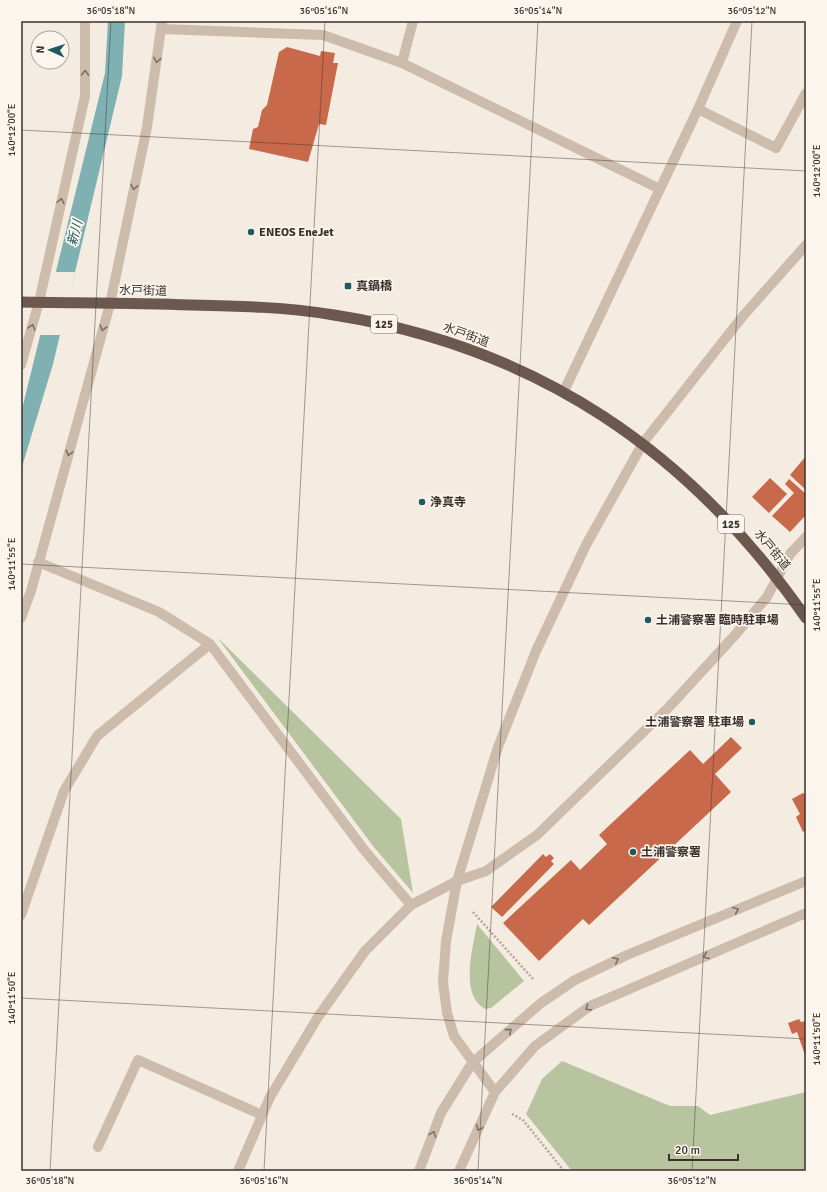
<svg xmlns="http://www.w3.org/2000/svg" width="827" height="1192" font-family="Signika,'Noto Sans JP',sans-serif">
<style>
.green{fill:#b8c4a0}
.water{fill:#7fb0b2}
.pier{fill:#f4ebe1}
.building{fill:#c8694b}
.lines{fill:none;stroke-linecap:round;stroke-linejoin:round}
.path{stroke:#b9a596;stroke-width:2.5;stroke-dasharray:2 2;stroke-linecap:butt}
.minor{stroke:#cdbbac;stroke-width:10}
.tertiary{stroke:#cdbbac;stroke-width:10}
.trunk{stroke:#6c584f;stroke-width:11}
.oneway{stroke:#7d6f65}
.ticks{fill:none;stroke:#3b302b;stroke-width:1;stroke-opacity:0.45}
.poi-dot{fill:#1f5a5e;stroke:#fbf5ee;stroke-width:1.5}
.labels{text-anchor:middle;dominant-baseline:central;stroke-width:3.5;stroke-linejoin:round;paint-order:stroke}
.shield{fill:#fbf5ee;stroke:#756b66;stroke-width:1}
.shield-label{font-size:11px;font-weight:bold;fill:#3b302b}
.poi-label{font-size:12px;font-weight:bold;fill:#3b302b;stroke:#fbf5ee;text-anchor:start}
.street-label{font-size:12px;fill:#3b302b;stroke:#fbf5ee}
.water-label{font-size:13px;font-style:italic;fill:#1f5a5e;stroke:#fbf5ee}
.neatline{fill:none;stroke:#3b302b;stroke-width:1.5}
.ticks-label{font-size:10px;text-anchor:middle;fill:#3b302b}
</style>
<rect width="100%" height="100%" fill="#f4ebe1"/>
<path class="green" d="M217,637L401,819L413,893L373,846Z
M477,924L524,981L491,1008L485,1009C459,995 473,947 477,924Z
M562,1061L670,1106H698L710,1115L806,1092V1171H572L526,1114L542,1079Z"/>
<path class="water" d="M108,21H125L122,76L53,364L21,470V413L105,73Z"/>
<path class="pier" d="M53,272H75L61,335H39Z"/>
<path class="building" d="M287,47L320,56L321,51L335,53L333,63H338L326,125L319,124L308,162L249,149L253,129L258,127L262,110L267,105L279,52Z
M806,456V490L790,475Z
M770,478L787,494L769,513L752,497Z
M789,479L806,494V515L790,532L772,516L794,493L785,484Z
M731,737L742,748L715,774L731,792L589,925L583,919L539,961L503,923L571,860L580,870L607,844L599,835L690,750L703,764Z
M803,793L806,795V830L803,832L796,817L800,814L792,799Z
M543,854L546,857L550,854L554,858L551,861L554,864L502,917L491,907Z
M799,1019L801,1022L806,1021V1058L797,1032L792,1034L788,1023Z"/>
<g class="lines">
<path class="path" d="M473,912L533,979
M512,1114L523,1120L564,1171"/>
<path class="minor" d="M413,21L402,63L660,189
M162,29L323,35L402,63
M698,109L776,148L806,93
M21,365L39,302L85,96V21
M564,391L698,109L737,21
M38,562L159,612L210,644L365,851L411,905
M21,618L31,591L110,304L147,127L162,21
M21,915L64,791L97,736L210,644
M98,1147L138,1060L262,1115
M238,1171L270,1097L318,1017L365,951L411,905L457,881L486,871L537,835L669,707L736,634L767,597L790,554L806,537"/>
<path class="tertiary" d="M495,1092L454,1036L447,1013L443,982L446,941L457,881L498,747L536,651L586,545L643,443L743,316L806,245
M419,1171L441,1113L472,1063L541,1003L575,980L627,955L806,881
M459,1171L495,1092L535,1046L590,1006L806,913"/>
<path class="trunk" d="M21,302C78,303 135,303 191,305C239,306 287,307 334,315C537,347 690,451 806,618"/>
</g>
<defs><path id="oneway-chevron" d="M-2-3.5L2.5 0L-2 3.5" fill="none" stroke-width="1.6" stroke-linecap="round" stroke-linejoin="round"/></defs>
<g class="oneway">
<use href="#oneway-chevron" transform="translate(157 60) rotate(99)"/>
<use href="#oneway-chevron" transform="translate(85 73) rotate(-89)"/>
<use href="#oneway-chevron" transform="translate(134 187) rotate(102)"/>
<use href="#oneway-chevron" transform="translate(61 201) rotate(-77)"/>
<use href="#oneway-chevron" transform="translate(32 327) rotate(-74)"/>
<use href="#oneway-chevron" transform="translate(103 328) rotate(105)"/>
<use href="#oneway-chevron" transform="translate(69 453) rotate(105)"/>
<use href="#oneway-chevron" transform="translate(736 910) rotate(-23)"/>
<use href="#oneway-chevron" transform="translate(706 956) rotate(157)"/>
<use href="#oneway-chevron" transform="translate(616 960) rotate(-25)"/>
<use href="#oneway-chevron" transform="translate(588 1008) rotate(148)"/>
<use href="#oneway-chevron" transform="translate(509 1031) rotate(-41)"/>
<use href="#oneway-chevron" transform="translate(479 1128) rotate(114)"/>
<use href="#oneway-chevron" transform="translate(433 1134) rotate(-69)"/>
</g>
<path class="ticks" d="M21,130L806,171M21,564L806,605M21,998L806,1039M50,1171L111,21M264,1171L325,21M478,1171L538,21M692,1171L752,21"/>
<g class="poi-dot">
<circle cx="251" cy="232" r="4"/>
<rect x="344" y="282" width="8" height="8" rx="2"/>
<circle cx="422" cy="502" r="4"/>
<circle cx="648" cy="620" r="4"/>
<circle cx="752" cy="722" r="4"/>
<circle cx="633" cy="852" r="4"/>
</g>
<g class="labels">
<g class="shield">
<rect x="371" y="315" width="26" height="18" rx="3"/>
<rect x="718" y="515" width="26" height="18" rx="3"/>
</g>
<g class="shield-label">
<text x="384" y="324">125</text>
<text x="731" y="524">125</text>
</g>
<g class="poi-label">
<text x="259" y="232">ENEOS EneJet</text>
<text x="356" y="286">真鍋橋</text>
<text x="430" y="502">浄真寺</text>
<text x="656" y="620">土浦警察署 臨時駐車場</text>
<text x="744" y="722" text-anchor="end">土浦警察署 駐車場</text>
<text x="641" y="852">土浦警察署</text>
</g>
<g class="street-label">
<text transform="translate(143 291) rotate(1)">水戸街道</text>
<text transform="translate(466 335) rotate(20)">水戸街道</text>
<text transform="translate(772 550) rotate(50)">水戸街道</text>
</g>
<g class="water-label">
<text transform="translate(75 233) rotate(-76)">新川</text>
</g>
</g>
<rect width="827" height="1192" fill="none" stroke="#fbf5ee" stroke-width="44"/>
<g transform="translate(50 50) rotate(273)"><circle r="19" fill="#fbf5ee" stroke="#aea6a0"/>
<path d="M0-3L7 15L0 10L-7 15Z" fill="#1f5a5e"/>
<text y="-6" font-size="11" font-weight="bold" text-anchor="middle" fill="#3b302b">N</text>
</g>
<path d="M669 1154v6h69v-6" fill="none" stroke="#3b302b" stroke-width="2"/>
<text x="675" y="1154" font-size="12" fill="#3b302b" stroke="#fbf5ee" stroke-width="3" paint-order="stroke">20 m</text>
<rect x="22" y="22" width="783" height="1148" class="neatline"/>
<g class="ticks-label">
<text x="111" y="14">36°05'18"N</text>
<text x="324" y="14">36°05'16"N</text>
<text x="538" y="14">36°05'14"N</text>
<text x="752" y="14">36°05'12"N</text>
<text transform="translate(11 130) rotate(-90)" y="4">140°12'00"E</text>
<text transform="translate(816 171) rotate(-90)" y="4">140°12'00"E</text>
<text transform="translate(11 564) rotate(-90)" y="4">140°11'55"E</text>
<text transform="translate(816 605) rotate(-90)" y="4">140°11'55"E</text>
<text transform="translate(11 998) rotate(-90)" y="4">140°11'50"E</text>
<text transform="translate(816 1039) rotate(-90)" y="4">140°11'50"E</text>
<text x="50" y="1184">36°05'18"N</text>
<text x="264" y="1184">36°05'16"N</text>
<text x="478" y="1184">36°05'14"N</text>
<text x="692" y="1184">36°05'12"N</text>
</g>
</svg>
